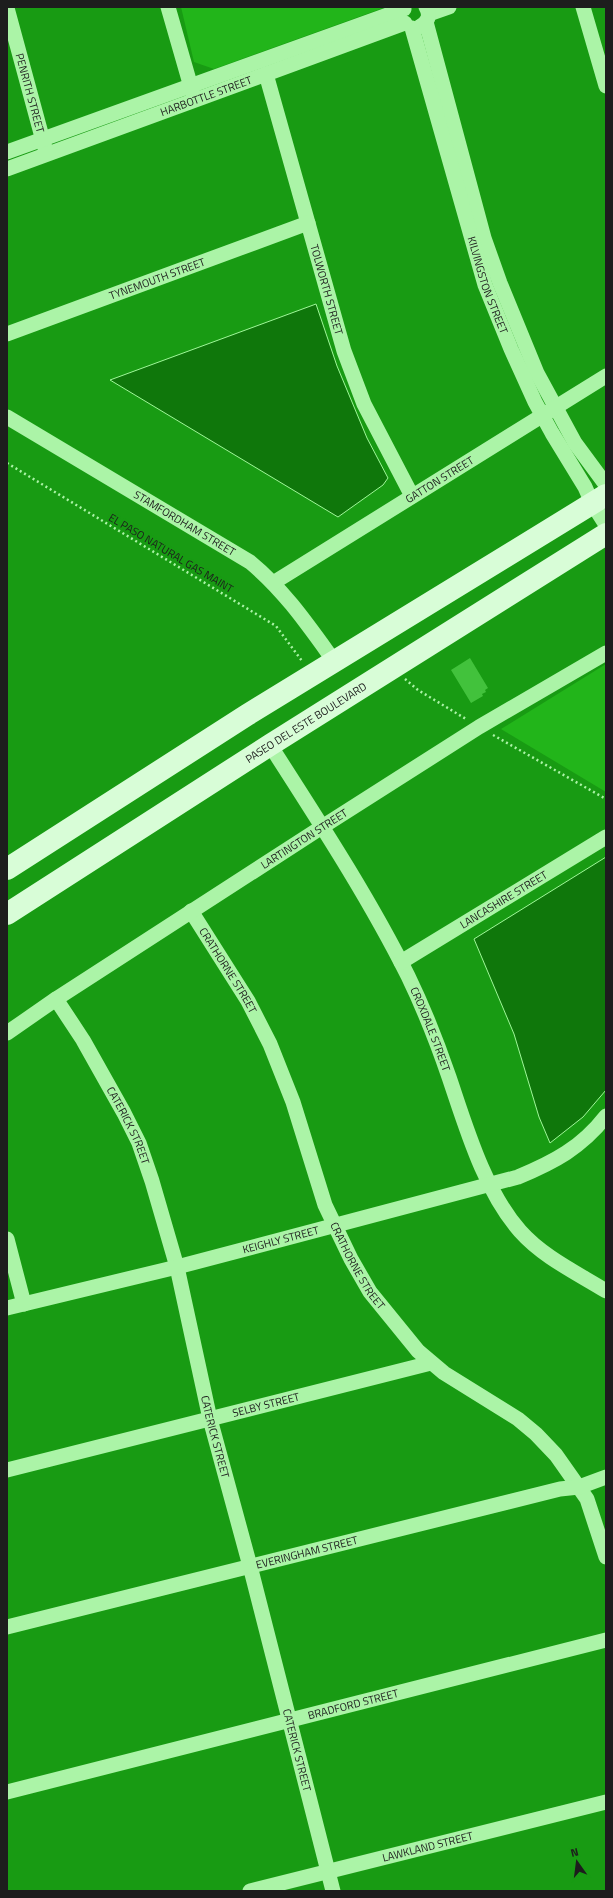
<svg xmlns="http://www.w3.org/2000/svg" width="613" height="1898" font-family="'Titillium Web',sans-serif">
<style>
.green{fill:#22b51a}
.water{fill:#0f770b;stroke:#9ff799}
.building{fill:#42c23c}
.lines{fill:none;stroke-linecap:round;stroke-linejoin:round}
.path{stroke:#abf4a7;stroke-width:2.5;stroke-dasharray:2 3;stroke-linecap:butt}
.street{stroke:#abf4a7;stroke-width:15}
.secondary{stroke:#d8fdd7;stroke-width:22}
.labels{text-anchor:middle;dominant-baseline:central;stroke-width:4;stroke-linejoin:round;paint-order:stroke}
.street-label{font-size:11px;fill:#1d1d1d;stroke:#189b13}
</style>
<rect width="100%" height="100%" fill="#189b13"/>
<path class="green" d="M181,7H386L214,69L194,62Z
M606,664V792L501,729Z"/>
<path class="water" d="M316,304L337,366L367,438L388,478L383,485L338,517L110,380Z
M606,857V1090L583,1117L550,1143L539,1117L514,1034L474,939Z"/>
<path class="building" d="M470,658L488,688L485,690L486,692L482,694L483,696L471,703L451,670Z"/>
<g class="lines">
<path class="path" d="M7,463L276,626L302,661
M405,679L418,690L466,719
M493,735L606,799"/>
<g class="street">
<path d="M168,7L193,94"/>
<path d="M583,7L606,86"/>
<path id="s1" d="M7,8L45,148"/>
<path d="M429,14L449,7"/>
<path d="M426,22L484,238L500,283L537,373L575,443L606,485"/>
<path d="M419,27C428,23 431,15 426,7"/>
<path id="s2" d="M412,28L485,285L511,349L535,402L552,433L585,487L592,503L606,525"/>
<path id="s3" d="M266,74L344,351L364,404L412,496"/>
<path d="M7,152L404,9"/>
<path id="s4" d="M7,169L405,23"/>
<path id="s5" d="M7,334L308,223"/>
<path id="s6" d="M7,417L250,562C284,590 308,625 334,661"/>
<path id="s7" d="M273,583L606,376"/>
<path id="s8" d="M270,745C318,820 368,896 408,976C424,1009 437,1042 449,1077C466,1127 484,1190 520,1231C543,1257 577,1273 606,1291"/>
<path id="s9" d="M191,911L248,1001L270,1044L293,1102L325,1205L351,1259L370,1292L418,1351L444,1373L518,1419L536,1434L556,1455L587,1499L606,1557"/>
<path id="s10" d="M401,962L606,837"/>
<path id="s11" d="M56,999L83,1040L124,1113L139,1143L152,1181L177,1267L210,1419L250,1566L333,1891"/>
<path id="s12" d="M7,1033L56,999L322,827L479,727L606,653"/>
<path d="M7,1239L24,1304"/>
<path id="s13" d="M7,1308L177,1267L518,1177C554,1162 581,1148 606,1116"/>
<path id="s14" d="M7,1470L431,1363"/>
<path id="s15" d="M7,1627L560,1489L579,1487L606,1477"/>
<path id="s16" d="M7,1792L606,1640"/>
<path id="s17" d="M250,1891L606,1802"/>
</g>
<g class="secondary">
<path d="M7,869L247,715L606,495"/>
<path id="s18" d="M7,914L270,745L606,534"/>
</g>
</g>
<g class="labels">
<g class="street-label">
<text stroke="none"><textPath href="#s1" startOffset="88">PENRITH STREET</textPath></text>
<text stroke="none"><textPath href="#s4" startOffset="212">HARBOTTLE STREET</textPath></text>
<text stroke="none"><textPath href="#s5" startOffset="160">TYNEMOUTH STREET</textPath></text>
<text stroke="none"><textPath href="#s2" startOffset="268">KILVINGSTON STREET</textPath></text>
<text stroke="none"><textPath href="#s3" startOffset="224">TOLWORTH STREET</textPath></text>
<text stroke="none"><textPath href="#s7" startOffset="196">GATTON STREET</textPath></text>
<text stroke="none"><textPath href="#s6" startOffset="207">STAMFORDHAM STREET</textPath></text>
<text transform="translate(171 553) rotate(31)">EL PASO NATURAL GAS MAINT</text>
<text stroke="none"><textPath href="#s18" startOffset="355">PASEO DEL ESTE BOULEVARD</textPath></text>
<text stroke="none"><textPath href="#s12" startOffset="355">LARTINGTON STREET</textPath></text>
<text stroke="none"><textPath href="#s10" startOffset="120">LANCASHIRE STREET</textPath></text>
<text stroke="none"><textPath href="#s9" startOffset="70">CRATHORNE STREET</textPath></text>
<text stroke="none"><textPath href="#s8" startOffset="327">CROXDALE STREET</textPath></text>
<text stroke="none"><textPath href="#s11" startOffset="146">CATERICK STREET</textPath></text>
<text stroke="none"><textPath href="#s13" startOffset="282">KEIGHLY STREET</textPath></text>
<text stroke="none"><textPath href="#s9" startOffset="394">CRATHORNE STREET</textPath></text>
<text stroke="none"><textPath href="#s14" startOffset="267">SELBY STREET</textPath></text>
<text stroke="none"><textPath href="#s11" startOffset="470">CATERICK STREET</textPath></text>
<text stroke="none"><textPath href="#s15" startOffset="309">EVERINGHAM STREET</textPath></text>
<text stroke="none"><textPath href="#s16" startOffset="357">BRADFORD STREET</textPath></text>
<text stroke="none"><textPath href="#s11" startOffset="794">CATERICK STREET</textPath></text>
<text stroke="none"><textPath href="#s17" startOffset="183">LAWKLAND STREET</textPath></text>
</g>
</g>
<rect width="613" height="1898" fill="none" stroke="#1d1d1d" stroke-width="16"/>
<g transform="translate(577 1862) rotate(346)" stroke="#189b13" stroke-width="3" paint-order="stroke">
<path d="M0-3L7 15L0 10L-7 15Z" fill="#1d1d1d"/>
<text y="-6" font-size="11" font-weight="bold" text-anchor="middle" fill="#1d1d1d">N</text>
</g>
</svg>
